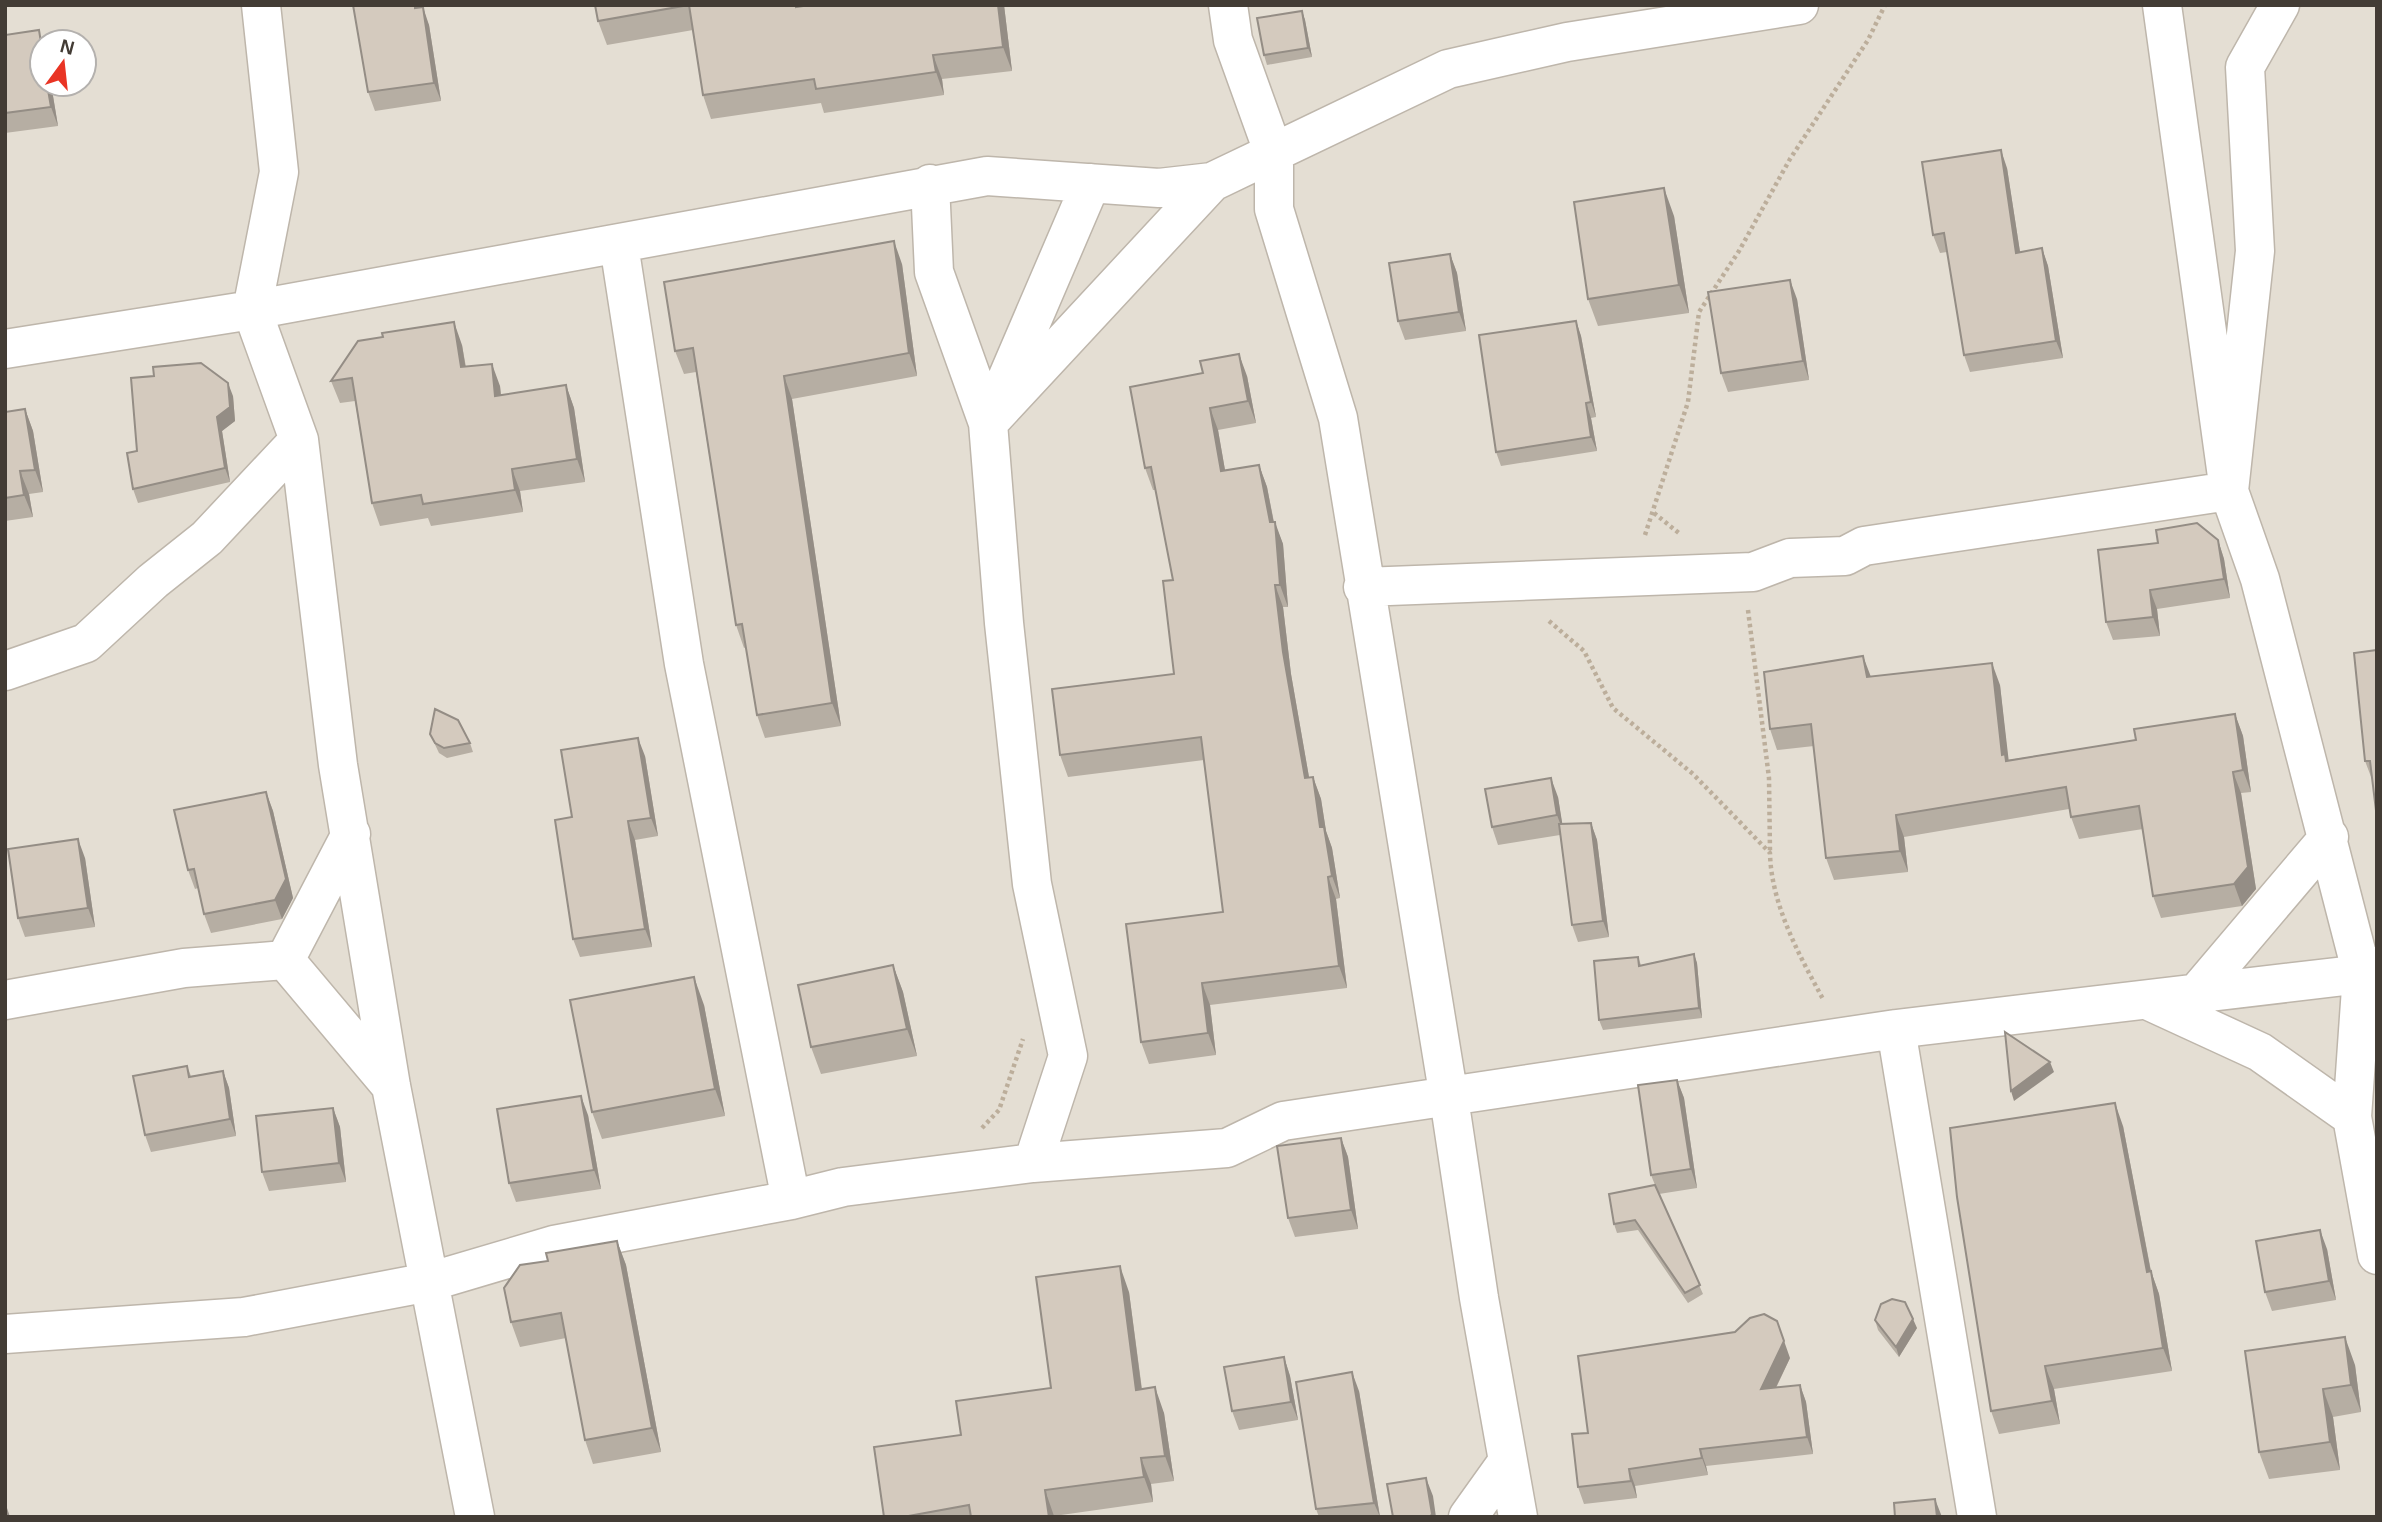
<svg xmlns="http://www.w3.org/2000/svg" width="2382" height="1522" font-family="Helvetica,sans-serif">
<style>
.residential{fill:#e4ded3;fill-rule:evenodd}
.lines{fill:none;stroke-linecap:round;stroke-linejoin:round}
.minor-casing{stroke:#beb6ab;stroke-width:41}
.path{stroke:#bcae9b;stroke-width:4.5;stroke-dasharray:3.5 3.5;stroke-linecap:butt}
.minor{stroke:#fff;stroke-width:38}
.wall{fill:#b6aea3}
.shaded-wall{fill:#948d85}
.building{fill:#d4cabe;stroke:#948d85;stroke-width:2}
</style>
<rect width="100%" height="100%" fill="#f1ece5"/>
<path class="residential" d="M5,5H2377V1517H5ZM42,42H84V84H42Z"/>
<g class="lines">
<defs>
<path id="minor" d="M261,5L279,172L252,310L299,440L338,765L391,1086L475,1517
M1228,5L1233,40L1274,154V209L1338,418L1449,1098L1479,1298L1518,1517
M2162,5L2229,491L2260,579L2362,974L2352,1117L2377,1255
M930,184L934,272L988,423L1212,182
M619,245L684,664L791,1200
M5,349L252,310L987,176L1159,188L1212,182L1448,69L1567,42L1799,5
M1363,587L1753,572L1790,558L1845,556L1864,546L2229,491L2255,251L2245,67L2280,5
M5,671L86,643L153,581L207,538L299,440
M285,960L391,1086
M285,960L351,834
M2195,995L2329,837
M5,1000L184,968L285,960
M2147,1000L2260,1052L2352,1117
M1896,1029L1977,1517
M1033,1163L1068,1056L1032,884L1004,623L988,423L1091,183
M5,1334L244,1317L429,1282L554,1245L791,1200L843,1187L1033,1163L1227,1148L1283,1121L1896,1029L2362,974L2377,966
M1468,1517L1508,1461"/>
</defs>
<use href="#minor" class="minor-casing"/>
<path class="path" d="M1654,513L1680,534
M1645,535L1688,402L1699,312L1739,251L1790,159L1868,40L1885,5
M1748,610L1769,778L1770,852
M1549,621L1584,651L1613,708L1693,774L1770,853C1771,904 1799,955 1823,999
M982,1128L999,1110L1023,1039"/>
<use href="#minor" class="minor"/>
</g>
<path class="wall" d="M595,5L797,7L1004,5L1012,71L942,79L944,95L824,113L821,103L711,119L703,95L693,30L607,45L598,21Z
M419,7L429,25L441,101L375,111L368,92Z
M1302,11L1305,20L1312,57L1267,65L1264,55Z
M5,35L51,84L58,126L5,133Z
M2007,168L2020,252L2042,248L2048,266L2063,358L1970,372L1964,355L1947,252L1940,253L1933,235Z
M1674,216L1689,313L1598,326L1588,299Z
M1450,254L1457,273L1466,331L1405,340L1398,321Z
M902,264L917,376L792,399L841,726L765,738L757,715L746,647L744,648L736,625L696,372L684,374L675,351Z
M1797,299L1809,380L1728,392L1721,373Z
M1576,321L1581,336L1596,417L1591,418L1597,451L1501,466L1496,452Z
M462,345L466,367L500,386L501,395L566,385L574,408L585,482L520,491L523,512L431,526L428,518L380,526L372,503L355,401L340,403L331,381Z
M1247,376L1256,423L1218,430L1225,470L1259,465L1267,487L1274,522L1283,544L1288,607H1283L1291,674L1309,777H1313L1321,799L1326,831L1332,848L1340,898L1336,899L1347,988L1210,1005L1216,1055L1149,1064L1141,1042L1223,912L1204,760L1068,777L1060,755L1174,674L1173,580L1156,490H1153L1145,468L1130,387Z
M233,396L235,421L222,431L230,482L138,503L133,489Z
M25,409L33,431L43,492L29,494L33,517L5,521V412Z
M2218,540L2224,559L2230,598L2157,609L2160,636L2113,640L2106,622Z
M2377,650L2373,782L2365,761Z
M1870,676L2000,685L2008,760L2136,740L2235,714L2243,736L2251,792L2241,793L2256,889L2242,906L2161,918L2153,896L2143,829L2079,839L2071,817L2069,809L1904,837L1908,872L1834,880L1826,858L1814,746L1777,750L1770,729Z
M430,734L470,743L473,752L447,758L439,753Z
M645,756L658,836L635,840L652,947L580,957L573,939L572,817Z
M266,792L273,811L293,898L282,919L211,933L204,914L198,888L195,889L188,870Z
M1558,797L1562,824L1591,823L1597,840L1609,937L1578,942L1572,925L1560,835L1498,845L1492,827Z
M85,858L95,927L25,937L18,918Z
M1694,954L1697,963L1702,1018L1603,1030L1599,1020L1638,957L1641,965Z
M893,965L903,992L917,1056L821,1074L811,1047Z
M704,1005L725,1116L602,1139L592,1112Z
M187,1066L191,1076L223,1071L229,1088L236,1136L151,1152L145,1135Z
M1677,1080L1684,1098L1697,1188L1659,1194L1703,1294L1688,1303L1638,1230L1617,1233L1614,1224L1655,1185L1651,1175Z
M333,1108L340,1127L346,1182L269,1191L262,1172Z
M588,1115L601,1189L516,1202L509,1183Z
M2123,1126L2151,1271L2159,1294L2172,1371L2054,1389L2060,1424L1999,1434L1991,1411Z
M1341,1138L1348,1157L1358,1229L1295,1237L1288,1218Z
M617,1241L626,1265L661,1452L593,1464L585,1440L566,1338L520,1347L511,1322L548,1261Z
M2327,1249L2336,1300L2272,1311L2265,1292Z
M1129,1292L1142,1389L1164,1413L1174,1481L1151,1484L1153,1502L1054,1516L1055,1517H884L1051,1388Z
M1875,1320L1917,1328L1899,1357L1878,1330Z
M2245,1351L2355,1365L2361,1412L2333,1417L2340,1470L2269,1479L2259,1452Z
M1284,1357L1290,1376L1298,1420L1239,1430L1232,1411Z
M1790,1358L1776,1388L1800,1385L1806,1402L1813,1454L1706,1466L1708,1475L1635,1486L1637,1498L1584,1504L1578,1487L1588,1433Z
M1359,1391L1380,1517H1319L1316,1509Z"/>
<path class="shaded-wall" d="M998,5H1004L1012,71L1003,47Z
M423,7L429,25L441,101L434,83Z
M1302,11L1305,20L1312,57L1308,48Z
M933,55L942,79L944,95L936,72Z
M47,84H51L58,126L51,107Z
M2001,150L2007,168L2023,271L2016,253Z
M1664,188L1674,216L1689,313L1679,285Z
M894,241L902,264L917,376L909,353Z
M2042,248L2048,266L2063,358L2056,341Z
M1450,254L1457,273L1466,331L1459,312Z
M1790,280L1797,299L1809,380L1803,361Z
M1576,321L1581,336L1596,417L1591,402Z
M454,322L462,345L469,389L461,367Z
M1239,354L1247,376L1256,423L1248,401Z
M492,364L500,386L503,418L495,396Z
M784,376L792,399L841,726L832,703Z
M228,383L233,396L235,421L222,431L230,482L225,468L217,417Z
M566,385L574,408L585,482L577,459Z
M1586,403L1591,418L1597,451L1591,437Z
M1210,408L1218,430L1229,493L1221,471Z
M25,409L33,431L43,492L35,470Z
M1259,465L1267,487L1275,529V522L1283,544L1288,607L1280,585L1270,522Z
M512,469L520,491L523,512L515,490Z
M20,471L29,494L33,517L24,495Z
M2218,540L2224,559L2230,598L2224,579Z
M1275,585L1283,607L1291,674L1313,800L1305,778L1283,652Z
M2150,590L2157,609L2160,636L2153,617Z
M1863,656L1871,677H1867Z
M1992,663L2000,685L2009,763L2002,755Z
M2235,714L2243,736L2251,792L2243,770Z
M638,738L645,756L658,836L651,818Z
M2233,772L2241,793L2256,889L2242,906L2234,884Z
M1313,777L1321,799L1326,831L1332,848L1340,898L1332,876L1320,827Z
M1551,778L1558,797L1564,834L1557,815Z
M266,792L273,811L293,898L282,919L275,900Z
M1896,815L1904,837L1908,872L1900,851Z
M628,821L635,840L652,947L645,929Z
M1591,823L1597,840L1609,937L1603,921Z
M78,839L85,858L95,927L88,908Z
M1328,877L1336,899L1347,988L1339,966Z
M1694,954L1697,963L1702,1018L1699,1008Z
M893,965L903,992L917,1056L907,1029Z
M694,977L704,1005L725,1116L715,1089Z
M1202,983L1210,1005L1216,1055L1208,1033Z
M2050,1062L2054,1072L2014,1101L2011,1091Z
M223,1071L229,1088L236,1136L230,1119Z
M1677,1080L1684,1098L1697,1188L1691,1169Z
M581,1096L588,1115L601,1189L594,1170Z
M2115,1103L2123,1126L2154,1288L2151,1271L2159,1294L2172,1371L2163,1348L2147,1272Z
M333,1108L340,1127L346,1182L339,1163Z
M1341,1138L1348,1157L1358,1229L1351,1210Z
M2320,1230L2327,1249L2336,1300L2329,1281Z
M617,1241L626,1265L661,1452L652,1428Z
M1120,1266L1129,1292L1145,1415L1136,1390Z
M1913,1319L1917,1328L1899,1357L1896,1347Z
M1777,1321L1790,1358L1767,1406L1761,1389Z
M2345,1337L2355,1365L2361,1412L2351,1385Z
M1284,1357L1290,1376L1298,1420L1291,1402Z
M2045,1366L2054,1389L2060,1424L2052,1401Z
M1352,1372L1359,1391L1380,1517L1374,1503Z
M1800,1385L1806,1402L1813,1454L1807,1437Z
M1155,1387L1164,1413L1174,1481L1165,1456Z
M2323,1389L2333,1417L2340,1470L2330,1442Z
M1700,1449L1706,1466L1708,1475L1702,1458Z
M1141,1458L1151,1484L1153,1502L1144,1477Z
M1629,1469L1635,1486L1637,1498L1631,1481Z
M1426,1478L1433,1496L1436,1517H1430Z
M1045,1490L1054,1516L1055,1517H1049Z
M1935,1499L1942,1517H1937Z
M5,1502L10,1517H6Z"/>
<path class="building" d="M353,5H415V8L423,7L434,83L368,92Z
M595,5H796V7L810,5H998L1003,47L933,55L936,72L816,89L814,79L703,95L689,5L598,21Z
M1302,11L1308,48L1264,55L1257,18Z
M39,30L42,49V84H47L51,107L5,113V35Z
M2001,150L2016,253L2042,248L2056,341L1964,355L1944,233L1933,235L1922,162Z
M1664,188L1679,285L1588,299L1574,202Z
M894,241L909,353L784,376L832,703L757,715L742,624L736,625L693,348L675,351L664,282Z
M1450,254L1459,312L1398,321L1389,263Z
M1790,280L1803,361L1721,373L1708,292Z
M1576,321L1591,402L1586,403L1591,437L1496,452L1479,335Z
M454,322L461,367L492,364L495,396L566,385L577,459L512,469L515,490L423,504L421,495L372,503L352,378L331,381L358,341L383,337L382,333Z
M1239,354L1248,401L1210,408L1221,471L1259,465L1270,522H1275L1280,585H1275L1283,652L1305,778L1313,777L1320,827H1324L1332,876L1328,877L1339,966L1202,983L1208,1033L1141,1042L1126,924L1223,912L1201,737L1060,755L1052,689L1174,674L1163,581L1173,580L1151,467L1145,468L1130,387L1203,373L1200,361Z
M201,363L228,383L230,407L217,417L225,468L133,489L127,453L137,451L131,378L154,376L153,367Z
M25,409L35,470L20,471L24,495L5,498V412Z
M2197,523L2218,540L2224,579L2150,590L2153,617L2106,622L2098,550L2158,543L2156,530Z
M2377,650V819L2370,761H2365L2354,653Z
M1863,656L1867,677L1992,663L2002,755L2005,754L2006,761L2136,740L2134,729L2235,714L2243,770L2233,772L2248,867L2234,884L2153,896L2139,806L2071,817L2066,787L1896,815L1900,851L1826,858L1811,724L1770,729L1764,672Z
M435,709L458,720L470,743L444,748L435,743L430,734Z
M638,738L651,818L628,821L645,929L573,939L555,820L572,817L561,750Z
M1551,778L1557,815L1492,827L1485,789Z
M266,792L286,879L275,900L204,914L194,869L188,870L174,810Z
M1591,823L1603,921L1572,925L1559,824Z
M78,839L88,908L18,918L8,849Z
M1694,954L1699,1008L1599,1020L1594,961L1638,957L1639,966Z
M893,965L907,1029L811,1047L798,985Z
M694,977L715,1089L592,1112L570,1000Z
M2005,1032L2050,1062L2011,1091Z
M187,1066L189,1077L223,1071L230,1119L145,1135L133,1076Z
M1677,1080L1691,1169L1651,1175L1638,1085Z
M581,1096L594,1170L509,1183L497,1109Z
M2115,1103L2147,1272L2151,1271L2163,1348L2045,1366L2052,1401L1991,1411L1957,1197L1950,1128Z
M333,1108L339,1163L262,1172L256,1116Z
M1341,1138L1351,1210L1288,1218L1277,1146Z
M1655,1185L1700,1285L1685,1293L1635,1220L1614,1224L1609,1194Z
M2320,1230L2329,1281L2265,1292L2256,1241Z
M617,1241L652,1428L585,1440L561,1313L511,1322L504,1288L520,1265L548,1261L546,1253Z
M1120,1266L1136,1390L1155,1387L1165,1456L1141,1458L1144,1477L1045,1490L1049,1517H971L969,1505L903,1517H884L874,1447L961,1435L956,1401L1051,1388L1036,1277Z
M1892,1299L1905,1302L1913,1319L1896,1347L1875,1320L1881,1304Z
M1764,1314L1777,1321L1784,1341L1761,1389L1800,1385L1807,1437L1700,1449L1702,1458L1629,1469L1631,1481L1578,1487L1572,1434L1588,1433L1578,1356L1735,1332L1750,1318Z
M2345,1337L2351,1385L2323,1389L2330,1442L2259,1452L2245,1351Z
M1284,1357L1291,1402L1232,1411L1224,1367Z
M1352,1372L1374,1503L1316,1509L1296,1382Z
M1426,1478L1432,1514L1430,1517H1393L1387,1484Z
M1935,1499L1937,1517H1895L1894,1503Z"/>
<rect width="2382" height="1522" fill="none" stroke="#433c35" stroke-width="14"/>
<g transform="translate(63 63) rotate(15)"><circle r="33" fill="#ffffff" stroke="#b4b1ae" stroke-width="2"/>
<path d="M0-5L12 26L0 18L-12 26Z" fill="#e93424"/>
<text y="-10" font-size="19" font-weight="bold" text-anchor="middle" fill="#433c35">N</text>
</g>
</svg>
